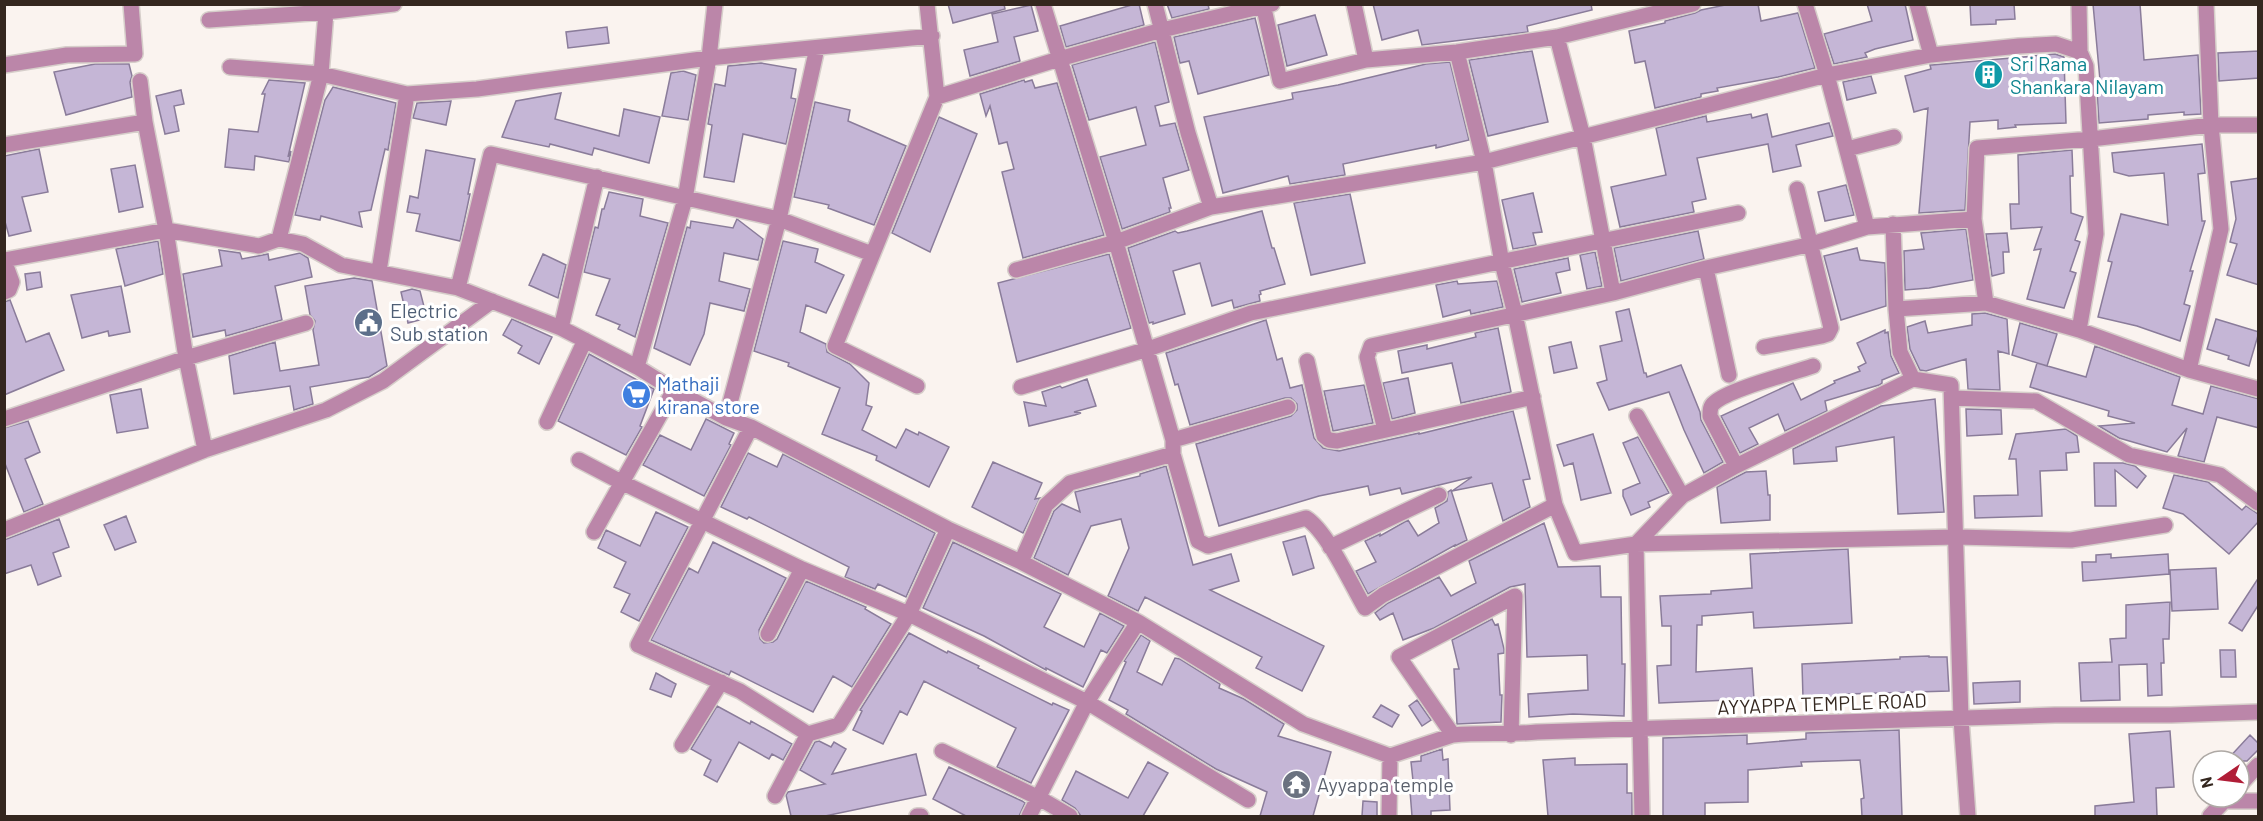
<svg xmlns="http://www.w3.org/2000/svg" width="2263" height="821" font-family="Barlow,sans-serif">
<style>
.building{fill:#c5b6d6;stroke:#8a7c9a;stroke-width:1.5}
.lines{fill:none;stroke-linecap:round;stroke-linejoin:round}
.minor-casing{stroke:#d6ceca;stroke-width:18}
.minor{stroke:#bb86a9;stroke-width:15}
.labels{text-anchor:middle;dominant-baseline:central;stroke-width:6;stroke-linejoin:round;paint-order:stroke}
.culture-label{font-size:20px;fill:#0d838f;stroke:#fff;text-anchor:start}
.service-label{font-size:20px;fill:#4e5e75;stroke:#fff;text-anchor:start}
.shop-label{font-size:20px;fill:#366cbe;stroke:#fff;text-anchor:start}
.street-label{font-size:20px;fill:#34271f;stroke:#fff}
.worship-label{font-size:20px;fill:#5b616d;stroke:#fff;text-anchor:start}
</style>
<rect width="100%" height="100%" fill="#faf3ef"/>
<path class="building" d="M948,4H1004L1005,9L953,23Z
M1135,4H1139L1144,25L1066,47L1060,26Z
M1167,4H1208L1209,9L1172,18Z
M1373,4H1591L1592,10L1527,26L1528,32L1422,45L1418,30L1382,40Z
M1730,4H1758L1761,21L1798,13L1815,68L1778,77L1717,88L1718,91L1701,94V97L1655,108L1645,61L1635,63L1629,31L1665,23V21L1695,13L1701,10Z
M1867,4H1905L1913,40L1875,49L1865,53L1867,57L1834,64L1824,34L1872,21Z
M1970,4H2014L2015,19L1996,20V24L1971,25Z
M2093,4H2140L2144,60L2198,55L2201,114L2184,115V112L2148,115V119L2099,123L2097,91H2101Z
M1031,5L1038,31L1014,37L1020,61L970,76L964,50L998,42L992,14Z
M1315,15L1327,55L1287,66L1278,25Z
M1255,18L1269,75L1198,94L1189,61L1180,63L1174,37Z
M607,27L609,43L568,48L566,32Z
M1155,42L1169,102L1155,106L1160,126L1175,123L1189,170L1163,178L1171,208H1169L1170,212L1122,229L1100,157L1146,145L1136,107L1089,120L1072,65Z
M1532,51L1548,122L1488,136L1469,60Z
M2259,51V78L2219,81L2218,53Z
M2055,54L2064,57L2066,123L2015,125L2016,127L1998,129V120L1970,122L1965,210L1919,213L1928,108L1914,112L1905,76L1931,69L1930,65H1932Z
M1450,62L1469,140L1436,148V145L1343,164L1345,175L1290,184L1288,176L1223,193L1204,117L1293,99L1292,93L1338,85L1426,64Z
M761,63L796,69L791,98L796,99L786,144L743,134L734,182L704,177L712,125L708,124L715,84L725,86L728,66Z
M95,64H129L132,76L130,82L132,97L66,115L54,72Z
M683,71L696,75L688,120L662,116L671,73Z
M1871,76L1876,93L1847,100L1843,82Z
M269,80L305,83L288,157L291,151L289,162L255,156L254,170L225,167L229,129L258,132L265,94H262Z
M1024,80L1025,82L1032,80L1035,88L1057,83L1104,235L1023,258L1002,172L1014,169L1007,142L999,144L990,106L986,116L980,94Z
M333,87L396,103L388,150L385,149L371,210L359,212L362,227L321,216L320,220L295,215L325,100Z
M181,90L184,104L174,106L179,131L165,134L156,96Z
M561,93L555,119L619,136L624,109L660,117L649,163L594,148L592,155L550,144L549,147L502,137L516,101Z
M451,101L446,125L413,118L417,103Z
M815,102L850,110L848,121L906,146L874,225L828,208L829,205L794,197Z
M1751,114L1752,118L1767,114L1772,137L1829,123L1833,136L1796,145L1801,166L1773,172L1768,144L1697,158L1706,199L1692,202L1694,212L1620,227L1611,187L1666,175L1656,128L1706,116L1707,122Z
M939,117L977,134L930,252L892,233Z
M2202,144L2205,173L2198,174L2202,221H2205L2190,271H2193L2184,304L2190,306L2180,341L2137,326L2098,317L2112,262L2108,261L2121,214L2168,225L2164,173L2129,176L2114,172L2112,153Z
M39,149L48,192L22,197L31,231L9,236L4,218V156Z
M426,150L475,159L468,194H470L460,241L416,231L420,214L407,212L410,196L418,198Z
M2072,150L2073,176H2070L2071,213L2083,217L2075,240L2080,242L2070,271L2076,273L2064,308L2027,299L2041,249L2034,250L2042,227L2011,229L2010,204H2019L2018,155Z
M135,165L143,207L119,212L111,169Z
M2259,178V285L2227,275L2237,244L2230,242L2236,219L2231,182Z
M1846,185L1854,215L1825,221L1818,192Z
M609,192L643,199L640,216L668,223L635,337L618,329L620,325L596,315L610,279L584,272L595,227L598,228L602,209H604Z
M1533,193L1542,232L1533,233L1536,245L1513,249L1502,200Z
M1350,194L1365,263L1311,275L1294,203Z
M1262,211L1272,248H1274L1285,284L1260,291L1261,294L1259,295L1260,301L1234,308L1232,300L1212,306L1200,263L1173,271L1185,314L1153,324V322L1149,323L1128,248L1175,231L1178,233L1187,231Z
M737,219L763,239L758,260L724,253L719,281L750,289L744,311L710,303L704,334L690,365L654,348L687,227L690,228L691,221L733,228Z
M1966,229L1973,280L1929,288L1905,290L1904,251L1924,249L1921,233Z
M1698,231L1704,259L1621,281L1614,248Z
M2007,233L2009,252H2003L2004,273L1992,276L1986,234Z
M158,241L163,274L125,286L116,249Z
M783,241L818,249L815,262L844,275L826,313L806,305L800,332L826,344L827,352L850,364L869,383L866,405L872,407L862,430L896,448L906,429L918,435L919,432L949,447L929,487L876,460L877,456L822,434L840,388L788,366L789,363L754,351Z
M1857,248L1860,260L1885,263L1886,306L1841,320L1824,256Z
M219,250L240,253L242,259L268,254L269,260L300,253L308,258L312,277L275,286L282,320L226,336L225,330L193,337L183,274L222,266Z
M1595,252L1602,286L1587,289L1580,255Z
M543,254L566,265L558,298L529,285Z
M1109,254L1131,328L1017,362L998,283Z
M1568,258L1570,270L1556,273L1561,293L1522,302L1514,269Z
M40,272L42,287L27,290L25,274Z
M354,278L372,281L387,366L369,377L310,387L313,404L297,409L294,410L290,386L234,394L229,356L275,342L280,371L319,365L313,330L315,321L310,315L305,286Z
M1457,281L1458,284L1497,281L1503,307L1471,314L1470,310L1443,317L1436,285Z
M121,286L130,332L109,336L108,331L82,338L71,295Z
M412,289L420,291L427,318L408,323L401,292Z
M10,300L26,342L49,333L64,370L4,395V302Z
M1629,309L1644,373H1646L1647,377L1681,365L1700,412L1701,420L1723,462L1704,473L1684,430L1669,392L1609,410L1597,383L1607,380L1600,346L1622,341L1616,312Z
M1985,313L2007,319L2009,354L1998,351L2000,390L1968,389L1966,359L1926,371L1920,370L1910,349L1907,327L1925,321L1928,333L1972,325V314Z
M512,319L552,337L539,364L518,353L522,346L503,335Z
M2216,319L2259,332L2249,366L2228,359L2229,356L2207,349Z
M1266,320L1277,360L1282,358L1290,388L1302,385L1314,438L1323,448L1339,451L1419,433V434L1513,411L1530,479L1523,480L1530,507L1503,521L1492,483L1452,491L1472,477L1402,494L1400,488L1370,495L1368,486L1319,496L1219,526L1196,444L1291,416L1297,410V404L1291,398H1285L1190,425L1178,384L1175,385L1166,353Z
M2020,323L2057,334L2047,366L2012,355Z
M1498,328L1511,392L1461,403L1452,363L1402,373L1398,351L1427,345V349L1476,337L1475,333Z
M1885,330V333L1888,332L1891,356L1899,373L1882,380V383L1879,385L1825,401L1827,411L1785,431L1778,414L1749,428L1758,444L1740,453L1721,416L1793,383L1801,400L1835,383L1834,381L1860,371L1858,367L1866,363L1857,343Z
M1571,342L1577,368L1554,373L1549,347Z
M2095,346L2180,377L2172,405L2203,414L2211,386L2259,399V428L2217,417L2204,462L2178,456L2187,428L2167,452L2119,438L2099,426L2135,423L2108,416L2109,411L2030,387L2037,363L2086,377Z
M589,354L654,389L640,426L642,427L626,455L558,421Z
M1408,378L1415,413L1392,419L1383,383Z
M1087,379L1096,406L1074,412L1081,413L1075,415L1029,426L1024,402L1046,406L1042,392L1060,386L1062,388Z
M1364,385L1373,423L1333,431L1324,391Z
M141,389L148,428L117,433L110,395Z
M1935,399L1944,512L1898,514L1894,437L1836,447L1837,461L1794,464L1793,449L1881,406Z
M1966,409L2001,410L2002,434L1967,436Z
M706,419L734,433L729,444L731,445L704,496L643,465L660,435L691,450Z
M28,421L40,452L25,459L43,504L24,512L4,461V428Z
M2066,429L2077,436L2079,452L2066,453L2067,470L2040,471L2042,516L1975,518L1974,496L2018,495L2016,459H2009L2016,434Z
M1593,434L1611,493L1581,500L1573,463L1564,466L1557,445Z
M1638,437L1669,493L1648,502L1650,507L1631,515L1623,496V490L1640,483L1623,443Z
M748,453L777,467L783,454L935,533L906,597L878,584L875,589L845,577L849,567L749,517L747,519L721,507Z
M993,462L1042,483L1035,499L1040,498L1023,533L972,507Z
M2094,463H2123L2135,466L2146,476L2137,488L2115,470L2116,506H2095Z
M1166,466L1193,565L1231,554L1239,581L1210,590L1324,646L1302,691L1256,668L1262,657L1145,597L1138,611L1108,596L1129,548L1121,519L1091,526L1068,575L1034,558L1054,511L1062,504L1080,512L1075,492L1140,476V474Z
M1766,471L1768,495H1770V520L1721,523L1717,487L1746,472Z
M2174,475L2208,482L2242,510L2246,506L2255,512L2259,515V521L2229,554L2183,514L2163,508Z
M1451,490L1467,540L1455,546V545L1368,594L1356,571L1376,562L1365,541L1380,534V536L1408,520L1418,536L1439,523L1435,508L1447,501L1448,492Z
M656,512L688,527L639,621L621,612L630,594L614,587L626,562L598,548L606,530L640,546Z
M126,516L136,542L115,550L104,525Z
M59,519L69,547L53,553L61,576L38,585L31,565L4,574V540Z
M1544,523L1558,567L1600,566L1601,597H1621L1622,664H1625L1624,716L1573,714L1529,717L1528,694L1588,690L1587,655L1527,657L1525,584L1510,587L1434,628L1403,640L1393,613L1380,620L1375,613L1388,603L1439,577L1451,596L1476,583L1469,561Z
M1305,536L1314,568L1293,575L1283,542Z
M713,542L786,578L759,630L760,639L764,643L773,642L777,639L806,581L866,607L865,609L891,624L852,687L833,676L813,712L731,671L729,675L651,640L689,568L698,573Z
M953,542L1061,594L1044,627L1084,647L1100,613L1124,626L1107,653L1101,650L1083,687L1046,668V670L984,636L923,608Z
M1848,549L1852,623L1754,628L1753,612L1702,616V625H1697L1696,672L1752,668L1754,699L1659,703L1657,666L1671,665V626H1662L1660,596L1711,594V591L1752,588L1750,554Z
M2111,554V558L2168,554L2169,574L2083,581L2082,562H2096V555Z
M2216,568L2218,609L2172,611L2170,570Z
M2259,577V604L2242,631L2229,623Z
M2170,602L2169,639H2163L2164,663H2161L2162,695L2148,696L2147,664L2119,665L2120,700L2081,701L2079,663L2112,662L2110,639L2126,638V605Z
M1492,619L1495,625L1498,624L1504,649V653L1498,654L1500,695H1502L1501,722L1457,724L1454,669H1459L1452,640Z
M909,633L947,653L948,651L979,666L978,668L1052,705L1053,703L1069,710L1031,783L997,767L1016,728L924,681L907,715L900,711L883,744L853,730L862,711L860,710Z
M1141,635L1150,641L1137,672L1162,685L1175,658L1180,659L1220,684L1219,688L1244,699L1284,724L1278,736L1331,752L1313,816H1260L1267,792L1216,769L1126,714L1128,710L1109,700L1126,662L1124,661Z
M2220,650H2235L2236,677H2221Z
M1929,656V657H1947L1949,691L1847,694V697L1803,698L1802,664L1900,659V657Z
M656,673L676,684L671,697L650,689Z
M2020,681V702L1974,704L1973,683Z
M1417,700L1431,720L1422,726L1409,706Z
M1381,705L1399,715L1392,727L1373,717Z
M717,706L750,724L751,721L792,744L783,760L772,754L769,759L739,742L717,782L704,775L711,760L691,749Z
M1899,730L1902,816H1862L1861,799L1864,798L1860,760L1801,762L1802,766L1748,770V802L1705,803V816H1663V738L1747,735V744L1806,739V733Z
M2170,731L2174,787L2156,788L2157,816H2095V806L2134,802L2129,734Z
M2250,735L2259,744V749L2247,761H2226Z
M819,741L831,747L834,742L846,749L832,774L916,754L926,795L825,816H791L786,795L788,792L825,784L800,770L815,742Z
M1442,749L1443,760L1448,759L1450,810L1431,811V816H1412L1410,791L1414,790L1411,762L1421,761V756Z
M1575,758V765L1627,764V793H1632V816H1548L1543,760Z
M1148,762L1168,773L1143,816H1081L1075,808L1062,800L1076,771L1128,798Z
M949,767L1022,801L1025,803L1019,816H966L933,799Z
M1363,801L1377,802V816H1362Z"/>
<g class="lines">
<defs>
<path id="minor" d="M927,4L937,97L1059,59L1162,30L1272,4
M1043,4L1116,242L1173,440V454L1198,541L1208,546L1306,518C1327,531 1351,584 1365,608L1383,595L1555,505
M1155,4L1188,133L1211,207
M1263,4L1280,81L1366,60L1457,52L1557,37L1693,4
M1354,4L1366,60
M1805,4L1827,75L1867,227
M1917,4L1931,55
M2079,4L2080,52
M209,20L326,12L394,4
M1557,37L1583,137L1613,293
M1457,52L1484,162L1502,263L1515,314L1555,505L1575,553L1636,544L1642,816
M4,65L67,55L135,54L131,4
M230,67L321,74L407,94L477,89L709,58L932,36
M4,145L145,122
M1847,149L1894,137
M1893,224L1896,309L1900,352L1913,379L1951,385L1961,719L1968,816
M279,239L321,74L326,12
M4,260L166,230L145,122L140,81
M4,260L12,282L9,290L4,292
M1706,268L1729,375
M1016,270L1116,242L1211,207L1484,162L1827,75L1931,55L2019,46L2056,44L2080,52L2086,66L2096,234L2079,330
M379,271L407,94
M458,288L491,154L779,219L872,254
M1986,303L1974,219L1977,148L2091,139L2211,125H2258
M1896,309L1986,303L2079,330L2189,370L2258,389
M561,328L597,177
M1764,347L1822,336L1828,334L1831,328L1797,189
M1307,361L1324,436L1329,440L1337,441L1533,397
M637,367L685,199L709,58L715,4
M2189,370L2221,229L2211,125L2206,4
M917,386L835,346L937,97
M1021,387L1148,349L1251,313L1738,213
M1952,398L2036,401L2129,455L2220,475L2258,503
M1637,416L1682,496
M726,418L779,219L817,48
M4,419L186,358L306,323
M547,422L585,340
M751,427L638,645L740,691L808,734L839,725L909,614L948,529
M1385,430L1367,357L1371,346L1613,293L1706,268L1812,244L1867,227L1974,219
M1173,440L1288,407
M205,450L186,358L166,230L259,246L279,239L303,244L341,265L458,288L561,328L637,367L674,390L726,418L751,427L948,529L1021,562L1138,622L1303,724L1390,756
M579,460L621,482L802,569L909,614L1087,702L1248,800
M1736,466L1710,416C1710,411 1710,406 1714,403C1729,389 1790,374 1813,366
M4,530L205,450L326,410L383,381L492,301
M594,532L674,390
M1636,544L1957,537L2071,540L2165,525
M1636,544L1682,496L1736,466L1913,379
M1330,547L1439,495
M1021,562L1046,505L1070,483L1173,454
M768,634L802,569
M1453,735L1399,657L1515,596L1511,735
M682,745L721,682
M942,751L1039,798L1070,816
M1390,756L1453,735C1481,732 1509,735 1537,732L2055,715H2171L2258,712
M2239,786L2258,765
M775,796L808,734
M2224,801H2258
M917,816H921
M1029,816L1087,702L1138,622
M1389,816L1390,756
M2210,816L2228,797"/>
</defs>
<use href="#minor" class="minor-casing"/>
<use href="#minor" class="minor"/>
</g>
<defs>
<symbol id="building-disc" viewBox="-11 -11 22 22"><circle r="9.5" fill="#0f9aa8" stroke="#fff"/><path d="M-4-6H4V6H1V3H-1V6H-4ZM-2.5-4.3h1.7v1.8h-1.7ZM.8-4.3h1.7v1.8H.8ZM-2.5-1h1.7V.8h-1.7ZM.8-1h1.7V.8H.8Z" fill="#fff"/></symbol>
<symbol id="civic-disc" viewBox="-11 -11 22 22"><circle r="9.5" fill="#5c6f8a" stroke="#fff"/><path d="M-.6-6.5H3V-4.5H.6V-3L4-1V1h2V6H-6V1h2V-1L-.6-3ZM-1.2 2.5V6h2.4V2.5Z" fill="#fff"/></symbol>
<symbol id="supermarket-disc" viewBox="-11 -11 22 22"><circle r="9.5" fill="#3f7fe0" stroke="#fff"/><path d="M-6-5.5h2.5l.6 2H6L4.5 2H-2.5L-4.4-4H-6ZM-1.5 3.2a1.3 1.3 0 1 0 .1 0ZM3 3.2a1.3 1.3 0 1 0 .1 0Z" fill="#fff"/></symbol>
<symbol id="temple-disc" viewBox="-11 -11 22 22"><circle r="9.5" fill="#6b7280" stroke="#fff"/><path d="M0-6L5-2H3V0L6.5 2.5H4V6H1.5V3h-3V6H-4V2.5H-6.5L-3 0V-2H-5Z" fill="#fff"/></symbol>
</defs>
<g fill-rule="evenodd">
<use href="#building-disc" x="1972" y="58" width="33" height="33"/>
<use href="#civic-disc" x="352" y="306" width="33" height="33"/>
<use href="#supermarket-disc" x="620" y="378" width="33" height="33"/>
<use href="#temple-disc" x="1280" y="768" width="33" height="33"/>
</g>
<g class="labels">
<g class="culture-label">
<text x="2010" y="63">Sri Rama<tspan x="2010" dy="23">Shankara Nilayam</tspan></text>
</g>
<g class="service-label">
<text x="390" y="310">Electric<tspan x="390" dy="23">Sub station</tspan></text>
</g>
<g class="shop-label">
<text x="657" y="383">Mathaji<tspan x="657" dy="23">kirana store</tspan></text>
</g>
<g class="street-label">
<text transform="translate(1822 703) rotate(-2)">AYYAPPA TEMPLE ROAD</text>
</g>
<g class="worship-label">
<text x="1317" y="784">Ayyappa temple</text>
</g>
</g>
<rect width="2263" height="821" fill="none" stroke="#34271f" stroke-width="12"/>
<g transform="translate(2221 779) rotate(256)"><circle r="28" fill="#ffffff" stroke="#aea9a5" stroke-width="1.5"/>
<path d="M0-4.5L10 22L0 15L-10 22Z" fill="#b01d37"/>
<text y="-9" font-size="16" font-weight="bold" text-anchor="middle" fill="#34271f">N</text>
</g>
</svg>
